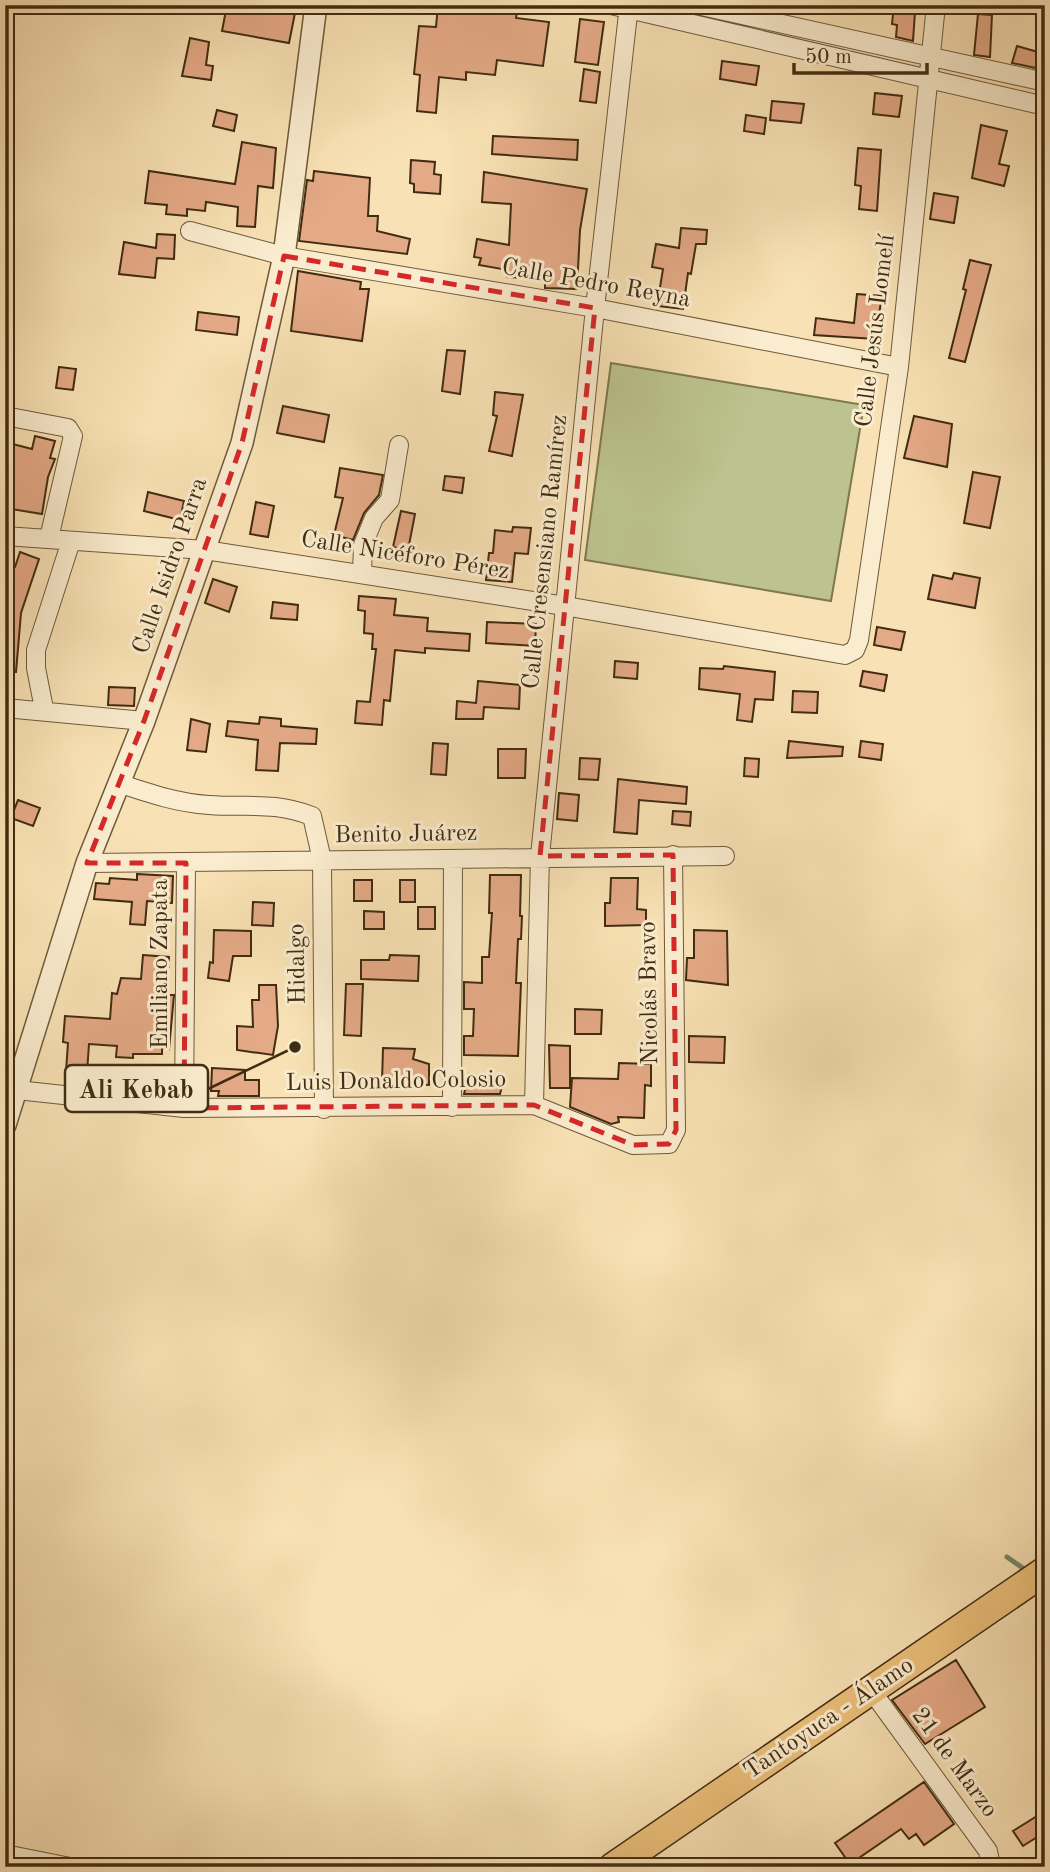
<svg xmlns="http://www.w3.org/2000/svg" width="1050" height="1872" font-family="'Old Standard TT',serif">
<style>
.green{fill:#bcc38e;stroke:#7e7850;stroke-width:2}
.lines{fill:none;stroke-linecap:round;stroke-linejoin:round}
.stream{stroke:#79846d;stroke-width:5}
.building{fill:#e4a986;stroke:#412c12;stroke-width:2}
.minor-casing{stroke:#6f593a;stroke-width:20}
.tertiary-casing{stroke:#6f593a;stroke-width:24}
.primary-casing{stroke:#412c12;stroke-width:31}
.minor{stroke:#faecce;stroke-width:18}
.tertiary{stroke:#faecce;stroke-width:21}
.primary{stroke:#ecc07a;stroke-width:28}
.marked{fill:none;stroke:#d62828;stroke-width:5;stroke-dasharray:14 9;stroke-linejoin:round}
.labels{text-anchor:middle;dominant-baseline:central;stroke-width:6;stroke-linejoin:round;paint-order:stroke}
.street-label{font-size:24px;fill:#412c12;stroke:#faecce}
.leader{fill:none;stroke:#412c12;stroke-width:2.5}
.callout-dot{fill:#412c12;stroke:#faecce;stroke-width:2.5}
.callout{fill:#faecce;stroke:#412c12;stroke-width:2.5}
.callout-label{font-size:26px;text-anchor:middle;font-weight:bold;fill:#412c12}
</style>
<rect width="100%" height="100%" fill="#f8e1b4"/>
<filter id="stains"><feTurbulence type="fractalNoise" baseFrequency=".00286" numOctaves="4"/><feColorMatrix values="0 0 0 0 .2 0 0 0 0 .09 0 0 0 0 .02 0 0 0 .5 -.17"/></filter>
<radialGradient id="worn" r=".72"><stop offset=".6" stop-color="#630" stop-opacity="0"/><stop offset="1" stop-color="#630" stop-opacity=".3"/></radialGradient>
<path class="green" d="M611,363L864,405L831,601L585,560Z"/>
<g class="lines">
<path class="stream" d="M1007,1557L1027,1571"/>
</g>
<path class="building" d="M227,5L296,8L289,43L222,31Z
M438,5H518L516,18L549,22L543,66L497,60L495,75L466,72V80L439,77L436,113L417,111L420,75L414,74L419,26L436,27Z
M894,5H912L911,10L915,12L913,41L896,37L897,25L892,24Z
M978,14L992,15L990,57L974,55Z
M580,19L604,22L598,65L575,62Z
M190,38L209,42L206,65L213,66L211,80L182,76Z
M1017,46L1045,54V70L1012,63Z
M722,61L759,66L756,85L720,79Z
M584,69L600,72L596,103L580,101Z
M875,93L902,96L899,117L873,114Z
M772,101L804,104L801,123L770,120Z
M217,110L237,115L234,131L213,126Z
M746,115L766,118L764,134L744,131Z
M981,125L1007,131L999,164L1009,166L1004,186L972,178Z
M493,136L578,140L577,160L492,154Z
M242,142L276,148L273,188L258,186L255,227L237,226L238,207L206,202L205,211L187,209V216L166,214L167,205L145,203L149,171L235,184Z
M858,148L881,150L877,211L859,209L861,186L855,185Z
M411,160L435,162L434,174L441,175L440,194L414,192V184L410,183Z
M314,171L370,178L368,216H378L377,231L410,239L407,254L299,241L307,180L313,181Z
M484,172L587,189L580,230L577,289L545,288V279L507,277L508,270L479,265L481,258L474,257L477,239L509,245L511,204L482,202Z
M934,193L958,197L954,223L930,219Z
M681,228L707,230L706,244H696L691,274L688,273L683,309L657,306L663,269L652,267L656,244L679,248Z
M157,234L175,235L174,259L157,258L155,278L119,274L124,242L156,248Z
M970,260L991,265L965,362L949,358L966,290L963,289Z
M298,271L361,282L360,289H369L362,341L291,331Z
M857,294L882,296L875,339L814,335L816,318L854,323Z
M198,312L239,317L237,335L196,330Z
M447,350L465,351L460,394L442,391Z
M59,367L76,369L73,390L56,388Z
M495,392L523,395L512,456L489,451L497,416L493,415Z
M283,406L329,415L324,442L277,433Z
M914,416L952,424L947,467L904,458Z
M35,436L55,441L50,458L55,459L48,477L42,514L5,508V442L32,449Z
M340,468L383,475L379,495L364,513L353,540L334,535L343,498L335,497Z
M973,472L1000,477L990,528L964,523Z
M445,476L464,478L462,493L443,490Z
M148,492L184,501L180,520L144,511Z
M256,502L274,506L268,537L250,534Z
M401,511L415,514L408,550L393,547Z
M513,527L531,528L528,554L515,553L512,582L486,580L489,553H493L495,530L512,532Z
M20,552L39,559L21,613L16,672H5V564L15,567Z
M954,573L980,578L975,608L928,599L933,575L952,579Z
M213,579L237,587L229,612L205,603Z
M359,596L396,599L394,615L428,618L427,631L470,634L469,651L425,648V653L395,650L390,701L384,700L382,725L355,723L357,701L370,702L376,649H372L373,634L364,633L365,611L358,610Z
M273,602L298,605L297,620L271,618Z
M487,622L536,624L535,646L486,643Z
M877,627L905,632L901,650L874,645Z
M615,661L638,663L637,679L614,677Z
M724,666L775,672L773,700L755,699L752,722L737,720L740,694L699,689L700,668L723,669Z
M863,671L887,675L884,691L860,686Z
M478,681L520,685L519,709L484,707L483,719H456L457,701L476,703Z
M109,687L135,688L134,706L108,705Z
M793,691L818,692L817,713L792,712Z
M260,717L281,719V726L317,729L316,744L280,743L278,771L256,770L258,740L226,736L228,721L259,724Z
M191,719L210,724L206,752L187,750Z
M789,741L843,747L842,756L787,758Z
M861,741L883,744L881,760L859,757Z
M433,743L448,744L446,775L431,774Z
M498,749H526L525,778H498Z
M580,758L600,759L598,780L579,779Z
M745,758L759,759L758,777L744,776Z
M618,779L687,787L686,804L639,800L637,834L614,832Z
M559,793L579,795L577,821L557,819Z
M18,800L40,808L33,826L11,818Z
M673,811L691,812L690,826L672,824Z
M137,874L173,876L172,903L147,901L145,925L130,924L132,902L94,899L96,883L109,884L110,878L137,880Z
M490,875H521L520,916H522L521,939H518L516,983H521L518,1056L464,1055V1036H473L474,1009H464V982L482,983V957H489L492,913H489Z
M611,878H638L637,909L646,910V925L605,926V903H610Z
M354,880H372V901H354Z
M400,880H415V902H400Z
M253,902L274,903L273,926L252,925Z
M418,907H435V929H418Z
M364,911L384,912V929H364Z
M214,930L251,931V956H233L229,981L208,978L210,962L213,963Z
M694,930L727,931L728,985L686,980L687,958H694Z
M143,955L169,957L167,995H174L169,1049L162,1048V1054H133V1058L116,1057L117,1046L89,1044L87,1073L66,1071L68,1043L63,1042L65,1016L110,1019L112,993L117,994L121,978L141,979Z
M390,955L419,956L418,981L361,979V960H389Z
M346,984H363L361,1036L344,1035Z
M259,985H276L278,1026L273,1055L237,1050V1026L253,1027L252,1000H259Z
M575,1009L602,1010L601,1034H575Z
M689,1036L725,1037L724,1063L689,1062Z
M549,1045L570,1046V1088H550Z
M383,1048L415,1049L413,1059L429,1064V1085L382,1082Z
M619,1063L651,1064V1086L645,1085L644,1118L618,1117L619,1122L611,1124L570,1107L572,1078L618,1079Z
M212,1068L245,1070V1080H259V1096H218L219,1091H211Z
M469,1074L503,1082L500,1094H464Z
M956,1660L985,1707L925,1744L892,1700Z
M924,1782L954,1824L924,1845L916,1834L909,1839L901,1829L850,1864L835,1843Z
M1045,1811V1832L1023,1846L1013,1831Z"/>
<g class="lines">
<defs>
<path id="minor" d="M611,5L1045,106
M697,5L1045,82
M190,231L284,256L595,308L899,367
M5,416L68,428L73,436L49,538
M5,536L205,550L565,606L845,655L855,650L859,640L899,367L936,5
M362,574L363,545L374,518L390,500L399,445
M5,708L144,721
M44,709L36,668V650L71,541
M118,783C148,793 177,803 209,805C249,808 272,801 312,816L322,860L324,1109
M87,863L725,856
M17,1090L184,1108L534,1105L633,1145L669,1144L676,1130L673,855
M534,1105L540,856L595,308L629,5
M452,1107L453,859
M184,1108L186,863
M871,1690L988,1851L991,1867
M5,1854L70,1867"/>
<path id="tertiary" d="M5,1125L87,863L144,721L242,443L284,256L316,5"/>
<path id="primary" d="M613,1867L1045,1571"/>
</defs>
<use href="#minor" class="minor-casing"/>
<use href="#tertiary" class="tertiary-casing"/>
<use href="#primary" class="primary-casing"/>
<use href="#minor" class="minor"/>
<use href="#tertiary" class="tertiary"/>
<use href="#primary" class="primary"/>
</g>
<path class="marked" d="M284,256L595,308L540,856L673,855L676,1130L669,1144L633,1145L534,1105L184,1108L186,863H87L144,721L242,443Z"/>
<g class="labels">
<g class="street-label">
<text transform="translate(596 284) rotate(10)">Calle Pedro Reyna</text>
<text transform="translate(876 331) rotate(-83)">Calle Jesús Lomelí</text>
<text transform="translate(546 552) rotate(-84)">Calle Cresensiano Ramírez</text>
<text transform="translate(405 556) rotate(9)">Calle Nicéforo Pérez</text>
<text transform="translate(171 566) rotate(-71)">Calle Isidro Parra</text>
<text transform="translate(406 835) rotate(-1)">Benito Juárez</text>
<text transform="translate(161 964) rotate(-90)">Emiliano Zapata</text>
<text transform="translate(298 964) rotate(-91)">Hidalgo</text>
<text transform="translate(650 993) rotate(-91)">Nicolás Bravo</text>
<text transform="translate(396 1082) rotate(-1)">Luis Donaldo Colosio</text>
<text transform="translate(829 1719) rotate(-34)">Tantoyuca - Álamo</text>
<text transform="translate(954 1763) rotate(54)">21 de Marzo</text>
</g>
</g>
<path class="leader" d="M295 1047L208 1089"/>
<circle class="callout-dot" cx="295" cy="1047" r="7"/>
<rect class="callout" x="65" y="1065" width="143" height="47" rx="7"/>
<g class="callout-label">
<text x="136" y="1098">Ali Kebab</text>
</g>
<rect width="1050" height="1872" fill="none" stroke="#f8e1b4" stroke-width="28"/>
<rect x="7" y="7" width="1036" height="1858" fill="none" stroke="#412c12" stroke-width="3.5"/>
<rect x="14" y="14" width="1022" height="1844" fill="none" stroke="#412c12" stroke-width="2"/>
<path d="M794 63v10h133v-10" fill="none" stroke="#412c12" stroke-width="3.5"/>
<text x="805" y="63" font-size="21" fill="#412c12" stroke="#faecce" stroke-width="5" paint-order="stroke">50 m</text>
<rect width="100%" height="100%" filter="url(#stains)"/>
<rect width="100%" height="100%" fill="url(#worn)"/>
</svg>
